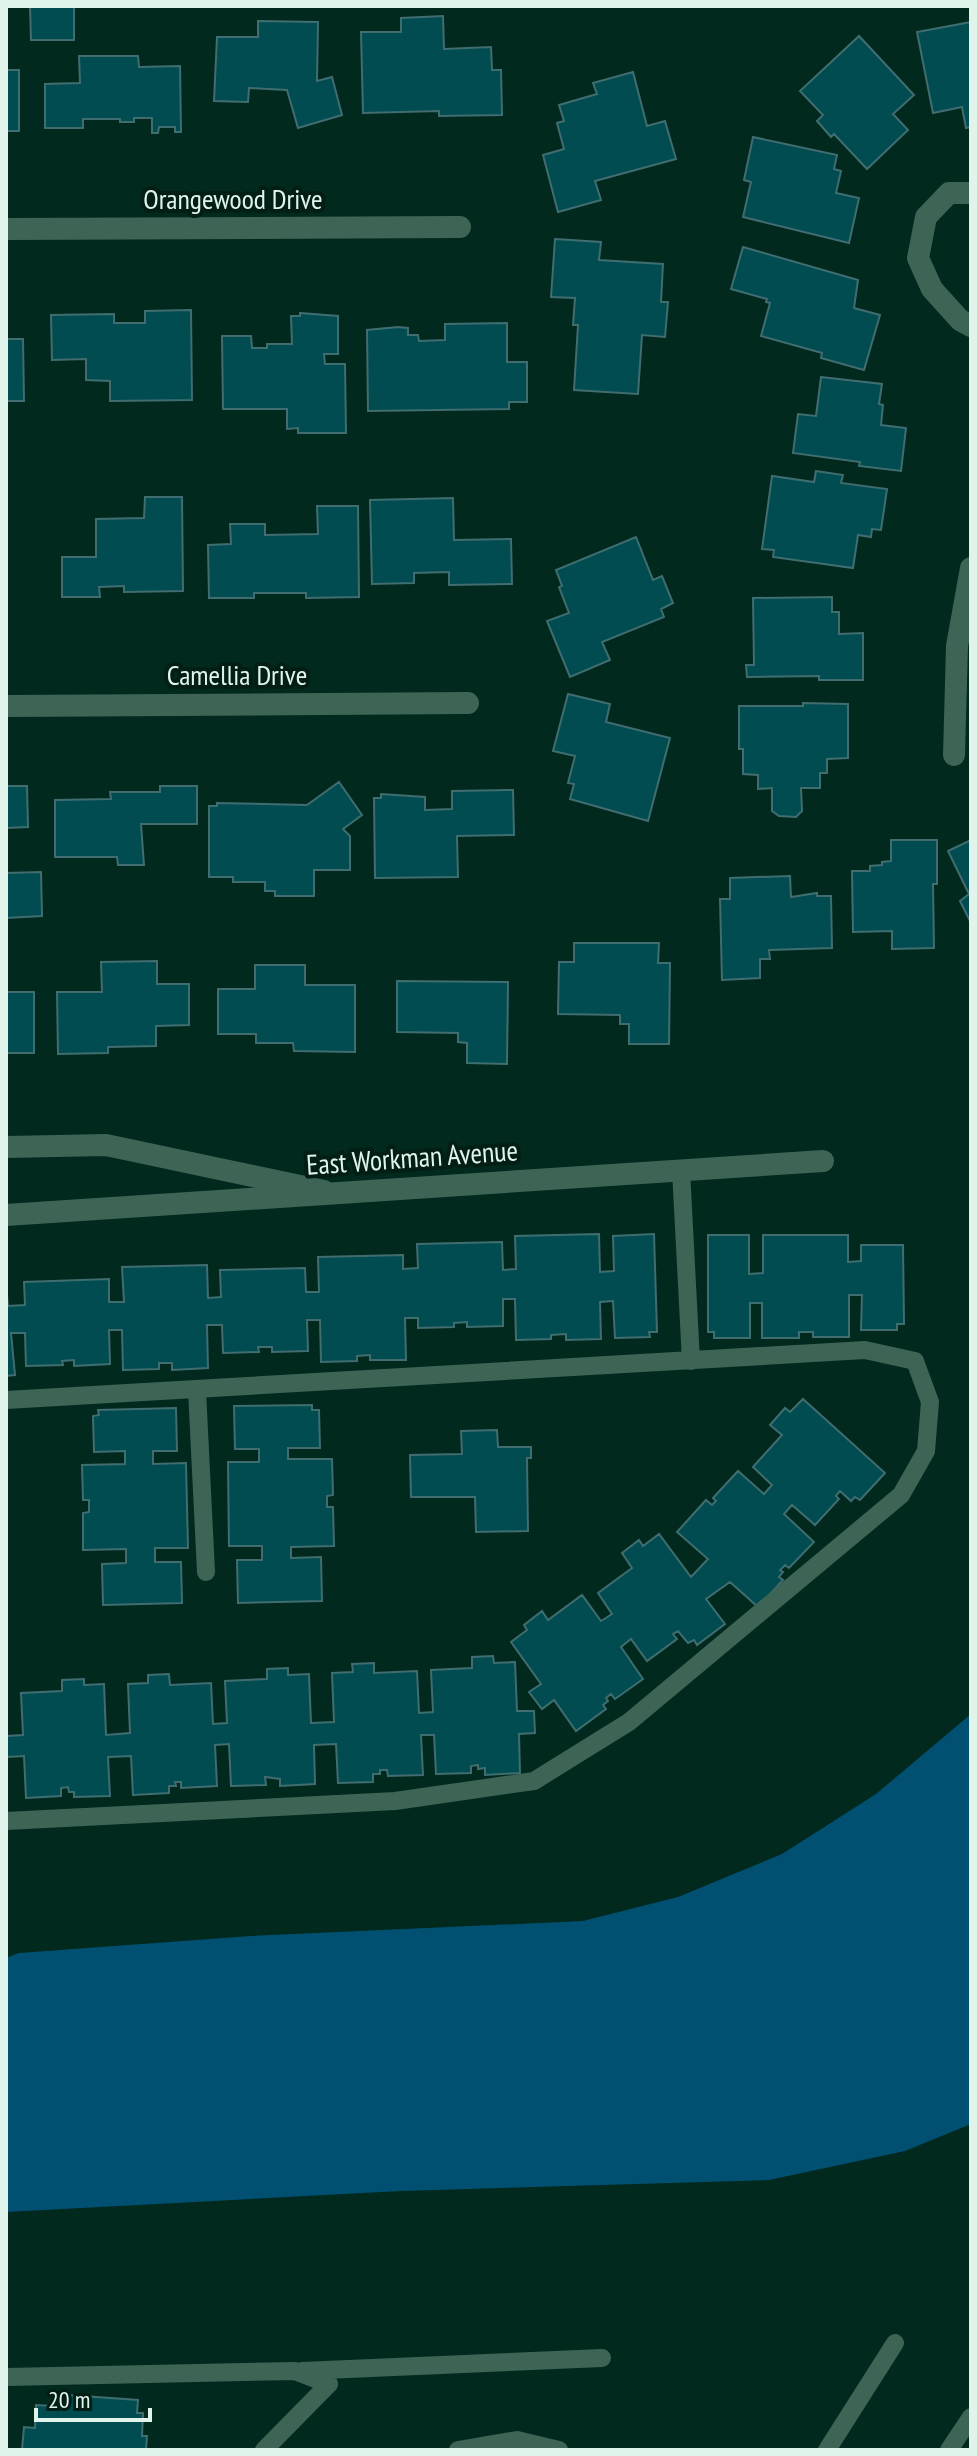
<svg xmlns="http://www.w3.org/2000/svg" width="977" height="2456" font-family="'PT Sans Narrow',sans-serif">
<style>
.water{fill:#015072}
.building{fill:#004c51;stroke:#406d70;stroke-width:2}
.lines{fill:none;stroke-linecap:round;stroke-linejoin:round}
.service{stroke:#3e6456;stroke-width:18}
.minor{stroke:#3e6456;stroke-width:22}
.tertiary{stroke:#3e6456;stroke-width:22}
.labels{text-anchor:middle;dominant-baseline:central;stroke-width:8;stroke-linejoin:round;paint-order:stroke}
.street-label{font-size:28px;fill:#e0f4ec;stroke:#021e15}
</style>
<rect width="100%" height="100%" fill="#01291e"/>
<path class="water" d="M971,1714V2124L905,2151L769,2180L401,2191L6,2212V1958L19,1953L251,1936L583,1921L678,1897L782,1854L876,1794Z"/>
<path class="building" d="M30,6H74V40H31Z
M443,16L444,49L491,47L492,70H501L502,115L439,116V111L363,113L361,32H401V18Z
M258,21L318,22L317,81L332,77L342,115L298,128L287,90L249,88L248,102L214,101L217,37H258Z
M971,22V127L966,128L962,107L933,113L917,32Z
M859,36L914,95L893,114L908,130L867,169L834,134L831,137L817,121L823,115L800,91Z
M79,56H138L139,67L180,66L181,132H175V127H159L158,133H152V118H134V122H120V119H83V128H45V84L80,83Z
M6,70H19V131H6Z
M633,72L647,126L665,121L676,159L595,181L601,200L558,212L543,155L564,149L557,123L564,121L559,105L597,94L593,83Z
M753,137L837,155L834,169L841,171L836,193L859,198L849,243L743,217L751,182L744,180Z
M555,239L601,242L599,260L663,264L661,302H668L665,337L642,335L638,394L574,390L578,325H573L575,298L551,297Z
M743,247L858,280L854,308L880,315L864,370L821,358L822,353L761,336L770,303L766,302L767,299L731,289Z
M191,310L192,400L110,401V381L86,380V359L52,360L51,315L114,314V323H145V311Z
M300,313L338,316V354H324L325,364H345L346,433H298V428L287,429V409H223L222,336H251L252,348H267V344H292L291,316H300Z
M507,323V362H527V402H509V409L368,411L367,330L398,327L408,328V335H418L419,341L445,340V324Z
M6,339H23L24,401H6Z
M821,377L882,384L879,404L883,405L881,425L906,428L901,471L859,466L860,462L793,453L798,414L816,416Z
M816,471L843,475L841,483L887,489L881,530L872,529L871,537L858,535L853,568L773,557L774,550L762,549L772,476L814,482Z
M145,497H182L183,591L124,592V586L99,587L100,597H62V557H96V519L144,518Z
M453,498L454,540L511,539L512,584L449,585V572L414,573V583L372,584L370,500Z
M317,506H358L359,597L306,598V593H254V598H209L208,545L231,544L230,524H265V535L318,534Z
M636,537L653,580L662,576L673,603L661,609L664,617L602,642L610,660L570,677L547,621L569,613L559,587L562,586L556,570Z
M832,597V612H839V634L863,633V680H819V676L747,677L746,665H754L753,598Z
M568,694L610,704L606,722L670,738L648,821L570,799L574,784L568,783L575,756L553,751Z
M803,703L848,704V758L827,759V773H820V788H801L802,811L796,817L779,816L772,811V788L758,789V775L743,774V749H739V706H803Z
M339,782L362,815L343,829L350,836V870H314V896H275V891H265V882H233V877H209V806H217V803L307,805Z
M6,786H27L28,827L6,828Z
M160,786H197V824H141L144,865H118L117,857H55V800L111,799L110,792H160Z
M513,790L514,835L457,836L458,877L375,878L374,798H381V794L425,797V810L452,809V791Z
M891,840H937V884H933L934,948L892,949V931L853,932L852,871H870V866L882,865V862L891,861Z
M971,840V923L960,901L969,894L948,851Z
M41,872L42,916L6,918V873Z
M790,876L791,897L817,893V896H831L832,948L769,950L770,959H760V978L722,980L720,899H730V878Z
M574,943H659L658,963H670L669,1044H629V1024H620V1015L558,1014L559,962H574Z
M157,961V984H189V1025L156,1026V1046L108,1047V1053L58,1054L57,992H102L101,962Z
M255,965H305V985H355V1052L294,1051L293,1043H256V1034H218V989H255Z
M397,981L508,982L507,1064L467,1063V1043L458,1042V1033L397,1032Z
M6,992H34V1053H6Z
M599,1234L600,1272L614,1271L613,1236L654,1234L657,1332H649L650,1337L615,1338L613,1301L600,1302L601,1339L566,1340V1334L551,1335V1339L516,1340L515,1299H503V1326L467,1327V1322L454,1323V1327L418,1328V1318H405L406,1360H370V1355L357,1356V1361L321,1362L320,1320H307L308,1351L272,1352V1347H258L259,1352L223,1353L222,1325H207L208,1368L172,1370V1363H159V1369L123,1370L122,1330H109L110,1364L74,1366V1360L62,1361L63,1365L26,1366L25,1333H11L15,1375L6,1376V1284L8,1306L25,1305L24,1282L109,1279V1302H124L122,1267L207,1265L208,1298L221,1297L220,1270L305,1268L306,1292H319L318,1257L403,1255V1269L418,1268L417,1244L502,1242L503,1270L516,1269L515,1236Z
M708,1235H749V1274L763,1273V1235H848V1262L861,1261V1245H903L904,1324H897V1330H861L862,1295H849V1337H813V1332H799V1338H762V1303H750V1338H714V1332H708Z
M803,1399L885,1473L860,1500L855,1497L851,1501L840,1491L836,1496L839,1499L815,1525L792,1505L784,1514L814,1542L789,1568L785,1565L780,1570L783,1572L779,1577L783,1580L758,1607L730,1582L706,1599L725,1624L697,1645L694,1640L688,1643L678,1631L673,1634L677,1639L647,1661L631,1639L621,1647L643,1679L615,1699L611,1694L606,1698L608,1701L603,1705L606,1709L576,1731L554,1700L542,1709L529,1692L541,1684L511,1642L527,1630L524,1625L542,1611L548,1620L582,1595L601,1621L612,1614L598,1593L632,1568L622,1553L639,1540L643,1546L659,1534L691,1577L708,1559L677,1532L706,1500L712,1505L716,1501L713,1498L738,1471L764,1494L772,1485L753,1467L782,1435L770,1425L785,1408L790,1412Z
M312,1405V1410H319L320,1448H288V1459H332L333,1495L327,1496V1507H333L334,1546L291,1547V1558L321,1557L322,1601L238,1603L237,1560H262V1546H229L228,1462H259V1449H235L234,1406Z
M176,1408L177,1451H153V1464L186,1463L188,1548H155V1562H181L182,1603L103,1605L102,1564L126,1563V1549L83,1550V1513L89,1512V1500H83L82,1465L125,1464V1451L94,1452L93,1416L99,1415L98,1410Z
M497,1430L498,1447H531V1458H527L528,1531L476,1532L475,1497H411L410,1455L462,1454L461,1431Z
M493,1656L494,1663L515,1662L517,1711H534L535,1733L519,1734L520,1773L485,1775V1768L478,1769V1765L471,1766V1773L436,1774L434,1735H421L423,1775L388,1776L387,1770H380V1774H373V1782L338,1783L336,1744L314,1745L315,1784L280,1786V1779L265,1777L266,1785L231,1786L229,1744L215,1745L217,1786L181,1788V1782H175L176,1786H169V1793L133,1795L131,1756L108,1757L110,1796L74,1797V1792H69L68,1787L61,1788V1796L26,1798L24,1756L7,1757V1736L23,1735L21,1693L62,1691V1680L84,1679V1685L104,1684L106,1735L130,1733L128,1684L148,1683V1675L169,1674L170,1685L211,1683L213,1724L227,1723L225,1681L267,1679V1669L288,1668V1675L309,1674L311,1723L334,1722L332,1673L353,1672L352,1664L374,1663V1673L417,1671L419,1713L433,1712L431,1670L472,1668V1657Z
M54,2394L138,2400L137,2413H143L142,2436H147L146,2450H22L24,2427L35,2428L36,2405L53,2406Z"/>
<g class="lines">
<path class="service" d="M681,1170L691,1361
M197,1390L206,1572
M6,1400L865,1350L915,1361L930,1402L926,1451L901,1495L629,1722L534,1781L395,1801L6,1821
M302,2371L602,2358
M6,2377L295,2371L329,2384L264,2450
M458,2450L517,2440L559,2450
M827,2450L895,2343
M949,2450L971,2417"/>
<path class="minor" d="M971,193H949L926,217L918,258L932,289L960,320L971,326
M6,229L460,227
M6,706L468,703
M954,755L957,646L971,568
M6,1147L106,1145L324,1191"/>
<path class="tertiary" d="M6,1215L823,1161"/>
</g>
<g class="labels">
<g class="street-label">
<text x="233" y="198">Orangewood Drive</text>
<text x="237" y="674">Camellia Drive</text>
<text transform="translate(412 1157) rotate(-4)">East Workman Avenue</text>
</g>
</g>
<rect width="977" height="2456" fill="none" stroke="#e0f4ec" stroke-width="16"/>
<path d="M36 2408v12h114v-12" fill="none" stroke="#e0f4ec" stroke-width="4"/>
<text x="48" y="2408" font-size="24" fill="#e0f4ec" stroke="#021e15" stroke-width="6" paint-order="stroke">20 m</text>
</svg>
